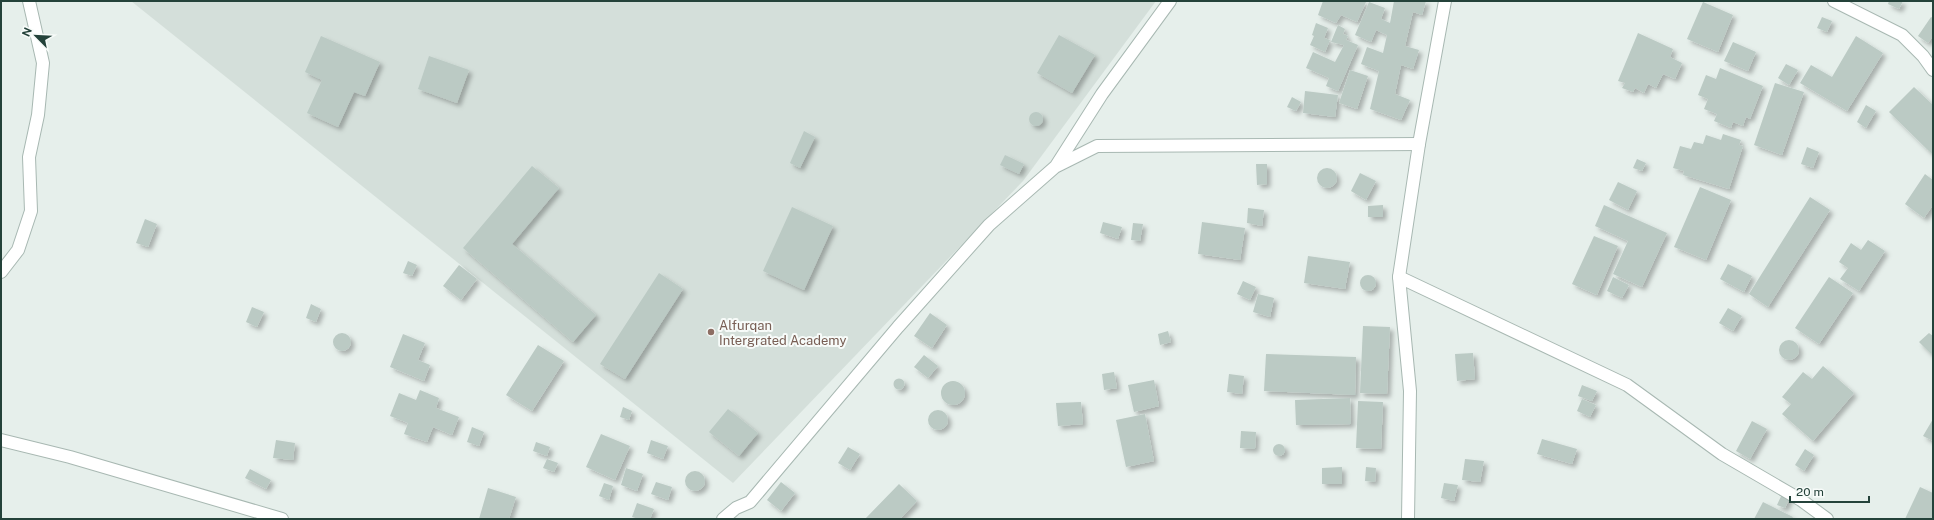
<svg xmlns="http://www.w3.org/2000/svg" width="1934" height="520" font-family="'Public Sans',sans-serif">
<style>
.built{fill:#d4dfda}
.building{fill:#bbcac4;filter:url(#shadow)}
.lines{fill:none;stroke-linecap:round;stroke-linejoin:round}
.minor-casing{stroke:#a8b8b2;stroke-width:14}
.tertiary-casing{stroke:#a8b8b2;stroke-width:14}
.minor{stroke:#fff;stroke-width:12}
.tertiary{stroke:#fff;stroke-width:12}
.education-dot{fill:#8d6e63;stroke:#f7fbf9;stroke-width:1.5}
.labels{text-anchor:middle;dominant-baseline:central;stroke-width:4;stroke-linejoin:round;paint-order:stroke}
.education-label{font-size:13px;fill:#785e54;stroke:#f7fbf9;text-anchor:start}
</style>
<defs>
<filter id="shadow"><feDropShadow dx="3.5" dy="3.5" stdDeviation="2" flood-color="#0004"/></filter>
</defs>
<rect width="100%" height="100%" fill="#e6efeb"/>
<path class="built" d="M131,1H1156L1023,181L733,483Z"/>
<path class="building" d="M1323,1H1364L1366,2L1357,22L1341,15L1336,23L1318,15Z
M1394,1H1426L1422,15L1413,12L1405,46L1419,50L1413,69L1401,65L1395,94L1410,100L1401,120L1370,109L1379,71L1361,64L1367,47L1383,53L1387,35L1376,30L1371,42L1355,35L1369,2L1385,8L1381,19L1390,23Z
M1889,1H1903L1899,9L1888,4Z
M1703,2L1733,15L1718,52L1687,39Z
M1822,17L1832,21L1827,32L1817,28Z
M1931,17L1933,18V36L1928,43L1918,36Z
M1316,23L1328,28L1324,38L1330,40L1325,52L1310,45L1314,36L1312,35Z
M1338,25L1345,29L1343,34L1348,36L1346,40L1358,45L1338,91L1326,86L1329,78L1306,68L1313,52L1335,62L1344,45L1331,42Z
M1638,33L1673,49L1670,57L1682,63L1675,79L1663,74L1656,88L1648,84L1644,93L1635,88L1633,92L1622,88L1625,83L1618,81Z
M1059,35L1095,55L1072,93L1037,73Z
M321,36L380,62L365,96L354,92L338,127L307,113L322,80L305,72Z
M1856,36L1883,53L1847,111L1800,83L1811,65L1832,77Z
M1733,42L1756,52L1748,71L1724,61Z
M429,56L469,70L457,103L418,89Z
M1786,64L1798,70L1789,85L1778,78Z
M1720,68L1763,86L1750,119L1746,117L1743,126L1733,122L1731,128L1714,121L1717,114L1704,109L1708,99L1698,95L1706,75L1716,79Z
M1350,70L1368,76L1357,109L1339,103Z
M1775,83L1804,92L1782,155L1754,145Z
M1914,87L1933,105V155L1889,112Z
M1305,91L1338,95L1335,117L1303,113Z
M1292,97L1301,102L1296,111L1287,107Z
M1866,105L1876,111L1866,128L1857,122Z
M1029 119a7 7 0 1 1 14 0a7 7 0 1 1-14 0Z
M804,131L815,137L800,168L790,163Z
M1723,134L1741,140L1739,145L1743,146L1729,189L1683,175L1684,171L1673,168L1680,146L1691,149L1694,142L1703,144L1706,135L1721,140Z
M1807,147L1819,152L1813,168L1801,164Z
M1005,155L1024,164L1019,174L1000,165Z
M1637,159L1646,163L1642,171L1633,168Z
M1256,164H1267V184L1257,185Z
M532,166L559,188L512,244L596,315L573,342L463,248Z
M1317 178a10 10 0 1 1 20 0a10 10 0 1 1-20 0Z
M1360,173L1376,181L1366,200L1351,191Z
M1925,174L1933,180V205L1924,218L1905,204Z
M1618,182L1637,191L1628,210L1609,200Z
M1700,187L1731,200L1706,260L1674,247Z
M1810,197L1830,210L1768,307L1749,294Z
M1383,205V217H1368V206Z
M1604,205L1667,233L1642,287L1613,274L1628,241L1595,226Z
M792,207L833,226L804,290L763,271Z
M1248,208L1264,210L1262,226L1247,223Z
M145,219L157,224L148,247L136,243Z
M1103,222L1122,227L1118,239L1100,233Z
M1202,222L1245,228L1240,260L1198,254Z
M1133,223L1143,224L1140,241L1131,240Z
M1594,236L1618,246L1597,295L1572,284Z
M1868,240L1885,251L1859,291L1840,279L1848,268L1839,262L1851,243L1861,250Z
M1308,256L1350,262L1345,289L1304,283Z
M408,261L417,265L412,276L403,273Z
M1728,264L1752,276L1744,292L1720,279Z
M459,265L477,279L461,300L443,286Z
M659,273L683,289L625,379L600,364Z
M1360 283a8 8 0 1 1 16 0a8 8 0 1 1-16 0Z
M1613,277L1629,285L1622,298L1607,291Z
M1829,277L1853,293L1819,344L1795,328Z
M1243,281L1256,287L1250,300L1237,294Z
M1258,294L1274,298L1270,317L1253,312Z
M311,304L321,309L316,322L306,318Z
M252,307L264,312L257,327L246,322Z
M1728,308L1742,316L1733,331L1719,323Z
M930,313L947,325L932,348L914,336Z
M1363,326L1390,327L1387,394L1360,393Z
M1168,331L1171,342L1160,345L1158,334Z
M333 342a9 9 0 1 1 18 0a9 9 0 1 1-18 0Z
M1929,333L1933,336V353L1931,354L1919,342Z
M403,334L425,343L418,360L430,365L424,381L390,367Z
M1779 350a10 10 0 1 1 20 0a10 10 0 1 1-20 0Z
M538,345L564,361L532,411L506,395Z
M1473,353L1475,379L1457,381L1455,354Z
M1266,354L1356,357L1355,395L1264,391Z
M924,355L938,366L928,378L914,367Z
M1823,366L1854,393L1813,441L1782,414L1791,404L1782,397L1803,372L1812,379Z
M1114,372L1117,388L1104,390L1102,374Z
M1229,374L1244,376L1242,394L1227,392Z
M893.5 384a5.5 5.5 0 1 1 11 0a5.5 5.5 0 1 1-11 0Z
M1154,380L1159,406L1134,412L1128,385Z
M941 393a12 12 0 1 1 24 0a12 12 0 1 1-24 0Z
M1582,385L1597,391L1592,401L1578,396Z
M420,390L439,398L436,408L459,417L452,435L433,427L427,442L404,434L408,423L390,416L399,393L416,400Z
M1350,398L1351,424L1296,425L1295,400Z
M1582,399L1596,405L1590,417L1577,411Z
M1358,401L1383,402L1381,449L1356,448Z
M1081,402L1083,424L1058,426L1056,403Z
M623,407L632,411L629,420L620,417Z
M728,409L758,433L739,456L709,432Z
M928 420a10 10 0 1 1 20 0a10 10 0 1 1-20 0Z
M1145,414L1154,461L1126,467L1116,420Z
M1933,419V441L1923,436Z
M1752,421L1767,429L1750,459L1736,451Z
M472,427L484,432L479,446L467,442Z
M1241,431L1256,432L1255,449L1240,448Z
M601,434L630,446L615,480L586,467Z
M1542,439L1577,449L1572,464L1537,454Z
M276,440L295,443L293,460L273,458Z
M651,440L668,446L663,459L647,453Z
M536,442L550,447L547,456L533,451Z
M1273 450a6 6 0 1 1 12 0a6 6 0 1 1-12 0Z
M848,447L860,454L850,470L838,463Z
M1805,449L1814,455L1804,471L1795,465Z
M547,459L558,463L554,472L543,468Z
M1465,459L1484,461L1480,482L1462,480Z
M1342,467V484H1322V468Z
M1366,467L1376,468L1375,482L1365,481Z
M626,468L643,474L637,491L621,485Z
M250,469L271,480L266,489L245,478Z
M685 481a10 10 0 1 1 20 0a10 10 0 1 1-20 0Z
M656,482L672,487L668,500L651,494Z
M781,482L795,493L781,511L767,500Z
M604,483L613,486L609,500L599,496Z
M1444,483L1458,485L1454,501L1441,498Z
M899,484L917,501L900,519H865Z
M1920,487L1933,493V519H1905Z
M488,488L516,497L509,519H479Z
M1783,492L1791,495L1785,508L1777,505Z
M1763,502L1793,517L1792,519H1754Z
M637,503L654,509L650,519H639L632,517Z"/>
<g class="lines">
<defs>
<path id="minor" d="M1834,1L1902,35L1923,56L1933,70
M1056,166L1102,94L1170,1
M1,272L18,250L31,211L29,157L38,115L43,63L29,1
M1399,277L1627,385L1722,454L1801,500L1827,519
M723,519L736,508L750,502L898,327L989,225L1055,167L1097,146L1419,144"/>
<path id="tertiary" d="M1,440L70,457L282,519
M1408,519L1410,391L1399,277L1419,144L1445,1"/>
</defs>
<use href="#minor" class="minor-casing"/>
<use href="#tertiary" class="tertiary-casing"/>
<use href="#minor" class="minor"/>
<use href="#tertiary" class="tertiary"/>
</g>
<circle class="education-dot" cx="711" cy="332" r="4"/>
<g class="labels">
<g class="education-label">
<text x="719" y="325">Alfurqan<tspan x="719" dy="15">Intergrated Academy</tspan></text>
</g>
</g>
<rect width="1934" height="520" fill="none" stroke="#24423a" stroke-width="4"/>
<g transform="translate(36 36) rotate(294)" stroke="#f7fbf9" stroke-width="3" paint-order="stroke">
<path d="M0-3L7 15L0 10L-7 15Z" fill="#24423a"/>
<text y="-6" font-size="11" font-weight="bold" text-anchor="middle" fill="#24423a">N</text>
</g>
<path d="M1790 496v6h79v-6" fill="none" stroke="#24423a" stroke-width="2"/>
<text x="1796" y="496" font-size="12" fill="#24423a" stroke="#f7fbf9" stroke-width="3" paint-order="stroke">20 m</text>
</svg>
